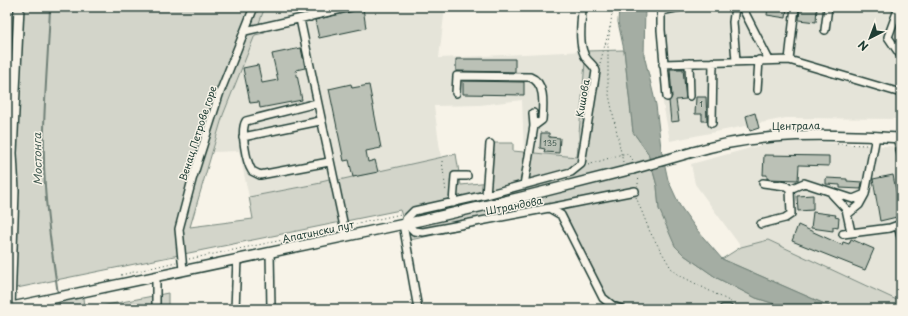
<svg xmlns="http://www.w3.org/2000/svg" width="908" height="316" font-family="'Playpen Sans',sans-serif">
<style>
.built{fill:#e5e4d9}
.green{fill:#d3d5ca;stroke:#79897f}
.water{fill:#a4ada3;stroke:#6f8077}
.lines{fill:none;stroke-linecap:round;stroke-linejoin:round}
.stream{stroke:#6f8077;stroke-width:2}
.building{fill:#bbc1b6;stroke:#1f3d34}
.minor-casing{stroke:#1f3d34;stroke-width:10}
.major-casing{stroke:#1f3d34;stroke-width:12}
.path{stroke:#1f3d34;stroke-width:1;stroke-dasharray:1 3;stroke-linecap:butt}
.minor{stroke:#f7f3e8;stroke-width:7}
.major{stroke:#f7f3e8;stroke-width:9}
.major-bridge-casing{stroke:#1f3d34;stroke-width:12;stroke-linecap:butt}
.major-bridge{stroke:#f7f3e8;stroke-width:9}
.labels{text-anchor:middle;dominant-baseline:central;stroke-width:3;stroke-linejoin:round;paint-order:stroke}
.number-label{font-size:8px;fill:#465e54}
.street-label{font-size:10px;fill:#1f3d34;stroke:#f7f3e8}
.water-label{font-size:11px;font-style:italic;fill:#405950;stroke:#f7f3e8}
</style>
<rect width="100%" height="100%" fill="#f7f3e8"/>
<filter id="ink" filterUnits="userSpaceOnUse"><feTurbulence type="fractalNoise" baseFrequency=".025" numOctaves="2"/><feDisplacementMap in="SourceGraphic" scale="8" xChannelSelector="R" yChannelSelector="G"/><feConvolveMatrix kernelMatrix="1 2 1 2 8 2 1 2 1" color-interpolation-filters="sRGB"/></filter>
<g filter="url(#ink)">
<path class="built" d="M265,7H445L439,58L586,51L577,157L524,152L522,100L480,105L434,106L441,157L330,183L329,179L321,181V183L249,197L239,151L213,152L223,115L255,35L264,33L259,24Z
M655,7H901V119L786,118L670,141L663,103Z
M780,140L901,147V302L768,240L741,247L695,184L691,164Z"/>
<path class="green" d="M7,7H265L259,23H263L264,33L255,35L223,115L190,227L253,219L249,197L321,183V181L329,179L330,182L456,154L461,185L490,182L492,143H513V151L577,157L586,51L624,50L633,132L648,153L657,186L659,209L684,255L717,278L756,298L791,309H607L562,208L410,240L400,210L7,290Z
M768,240L901,302V309H836L722,259L741,247Z
M168,293V309H86Z
M83,297L84,309H36L35,305Z"/>
<path class="water" d="M619,7H645L644,55L656,105L661,148L668,180L680,206L697,230L722,259L836,309H791L756,298L717,278L684,255L675,246L659,209L657,186L648,153L633,132L624,50L618,22Z"/>
<g class="lines">
<path class="stream" d="M50,7C48,67 41,126 45,186C47,222 53,258 58,294
M59,300L60,309"/>
</g>
<path class="building" d="M768,7H787L786,18L767,15Z
M800,7H817L816,22L799,20Z
M363,8L366,28L319,38L315,20Z
M301,48L305,68L296,70L302,100L260,108L259,102L250,103L243,68L258,65L262,83L278,80L272,54Z
M456,59H515V72L456,71Z
M670,69H683L686,99L676,100L679,121L671,122L669,101L672,97Z
M463,81L524,82V95L463,94Z
M351,84L352,88L369,85L381,148L366,151L368,162L375,160L378,172L353,177L349,160L344,161L329,89Z
M696,97H706L707,121H702V114H695Z
M755,113L759,128L750,131L746,116Z
M541,133H549V137L560,138L559,153L544,152L545,149L540,148Z
M764,155L829,156V166L799,165L798,180L767,179V175H763Z
M893,175L901,216L880,221L873,179Z
M826,178L847,179V181L862,182L861,189L840,188V185L826,184Z
M813,195V210L798,211L797,196Z
M813,212L836,215L835,217L839,218L838,228L833,227V231L811,228Z
M798,225L842,245L843,242L849,244L851,239L874,249L865,270L792,241Z"/>
<g class="lines">
<defs>
<path id="minor" d="M582,7C582,21 578,40 584,54C586,61 594,64 596,71L581,164L571,172L486,195L414,211L406,219V223L414,231L423,232L549,208L561,215L603,298L613,306L621,309
M661,7V30L667,97
M735,7L733,22L736,61
M742,7L769,60
M899,7L888,37L901,56
M661,11L680,7
M310,17L313,7
M300,19L346,236
M825,30L828,7
M245,31L351,7
M789,60L795,7
M689,63L690,96
M663,64L789,60L901,93
M757,90L759,60
M456,93L457,76L530,77C546,83 543,105 542,120L534,126
M317,103L246,121C240,130 246,162 252,171L260,175L329,162
M712,123L713,62
M243,137L320,121
M897,137L901,154
M763,183L786,186L790,189L804,183L853,199L865,194L876,136
M524,185L534,126L533,113
M832,194L846,209L851,232
M486,195L490,144
M453,203L455,176H467
M549,208L635,191
M848,214L859,205L865,194
M403,224L418,309
M761,224L785,218L791,214L790,189
M898,226L901,237
M843,234L890,228L901,224
M270,252L271,309
M183,270L179,229L192,180L219,95L254,7
M156,309V277
M235,309L237,259
M723,309H729"/>
<path id="major" d="M693,152C762,131 830,134 901,138
M10,307L14,191L12,153L19,7
M7,308L423,220L522,197L633,169"/>
</defs>
<use href="#minor" class="minor-casing"/>
<use href="#major" class="major-casing"/>
<path class="path" d="M613,7L608,43V90L623,162
M600,63L610,27
M837,144L866,145
M442,161L446,192
M588,165L622,154H627L633,160
M638,184L639,176
M636,197L650,232L671,268L679,275L731,302
M352,225L401,214
M189,259L337,229
M121,275L176,262
M734,304L746,309"/>
<use href="#minor" class="minor"/>
<use href="#major" class="major"/>
<defs>
<path id="major-bridge" d="M633,169L693,152"/>
</defs>
<use href="#major-bridge" class="major-bridge-casing"/>
<use href="#major-bridge" class="major-bridge"/>
</g>
</g>
<g class="labels">
<g class="number-label">
<text x="701" y="104">1</text>
<text x="550" y="143">135</text>
</g>
<g class="street-label">
<text transform="translate(582 98) rotate(-80)">Кишова</text>
<text transform="translate(796 125) rotate(-1)">Централа</text>
<text transform="translate(197 133) rotate(-72)">Венац Петрове горе</text>
<text transform="translate(514 205) rotate(-11)">Штрандова</text>
<text transform="translate(318 231) rotate(-12)">Апатински пут</text>
</g>
<g class="water-label">
<text transform="translate(37 159) rotate(-91)">Мостонга</text>
</g>
</g>
<rect width="908" height="316" fill="none" stroke="#f7f3e8" stroke-width="24"/>
<rect x="12" y="12" width="884" height="292" fill="none" stroke="#1f3d34" stroke-width="1.5" filter="url(#ink)"/>
<g transform="translate(870 38) rotate(222)" stroke="#f7f3e8" stroke-width="3" paint-order="stroke">
<path d="M0-3L7 15L0 10L-7 15Z" fill="#1f3d34"/>
<text y="-6" font-size="11" font-weight="bold" text-anchor="middle" fill="#1f3d34">N</text>
</g>
</svg>
